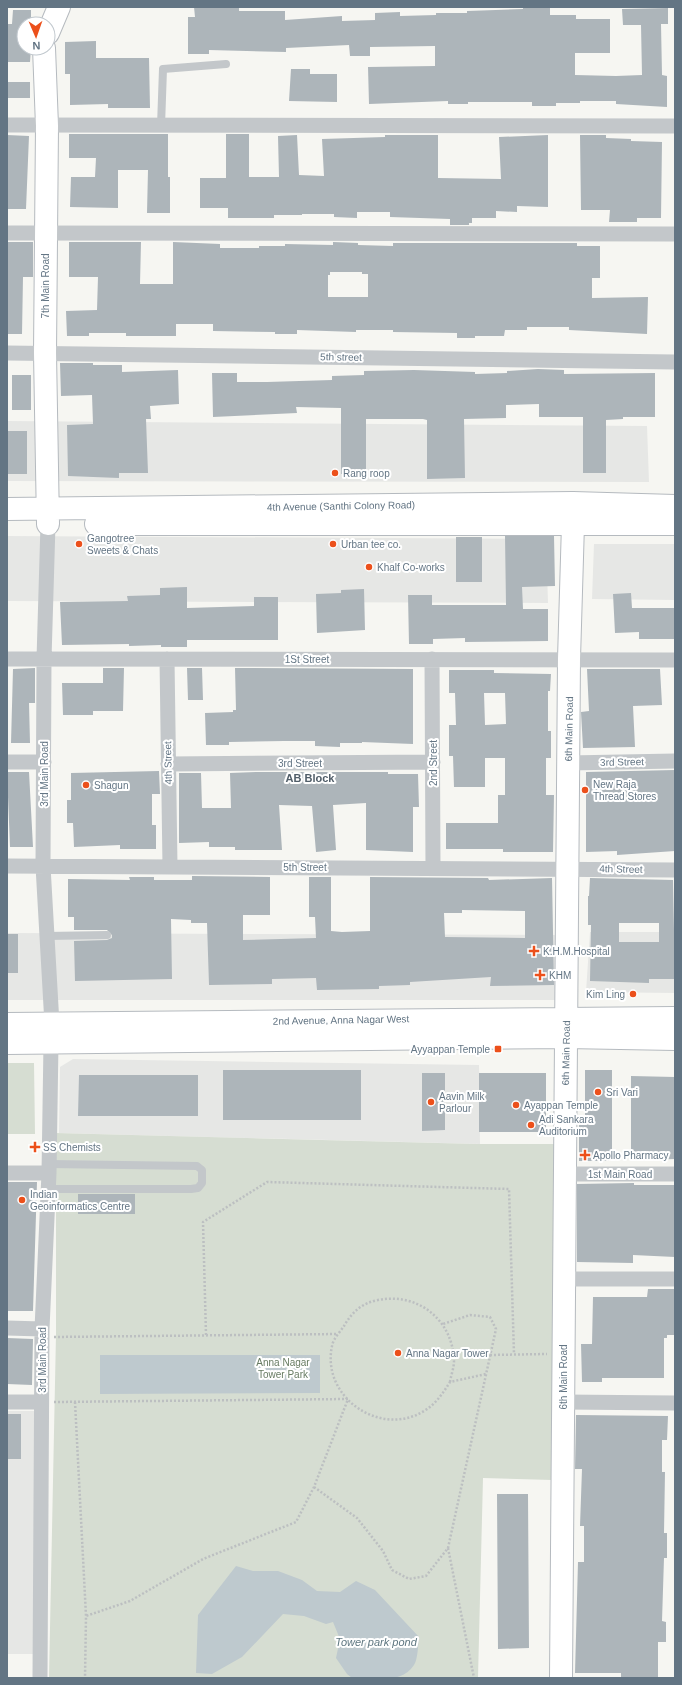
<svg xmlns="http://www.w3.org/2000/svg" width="682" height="1685" font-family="Arial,sans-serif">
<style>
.built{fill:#e6e7e5}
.green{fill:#d6ddd2}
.water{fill:#bec9ce}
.building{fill:#adb5ba;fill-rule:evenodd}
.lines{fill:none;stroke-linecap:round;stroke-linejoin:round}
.secondary-casing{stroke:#b5babf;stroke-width:24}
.path{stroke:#bcbfc1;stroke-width:2.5;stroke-dasharray:2 2;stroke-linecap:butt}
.lane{stroke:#c3c7ca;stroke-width:8}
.street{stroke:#c3c7ca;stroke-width:15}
.secondary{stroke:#fff;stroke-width:22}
.poi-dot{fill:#ec501b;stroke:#fff;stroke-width:1.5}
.labels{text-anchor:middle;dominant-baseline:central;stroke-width:4;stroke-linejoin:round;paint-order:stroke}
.street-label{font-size:10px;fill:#637584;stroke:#fff}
.poi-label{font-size:10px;fill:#637584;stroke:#fff;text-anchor:start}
.park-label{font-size:10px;fill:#677b62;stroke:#fff}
.neighbourhood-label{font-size:11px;font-weight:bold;fill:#515e69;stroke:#fff}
.water-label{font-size:11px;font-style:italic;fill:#5f7781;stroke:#fff}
</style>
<rect width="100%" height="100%" fill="#f6f6f2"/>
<path class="built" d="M7,421L647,426L649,482L7,481Z
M7,536L546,539L548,603L7,601Z
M594,544H675V600L592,599Z
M590,932H675V993L586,992Z
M7,933L559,935L557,1000H7Z
M73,1059L479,1065L480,1144L59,1133L60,1067Z
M7,1411H36V1654H7Z"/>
<path class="green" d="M7,1063H34L35,1134H7Z
M56,1133L477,1144H556L552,1480L483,1478L478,1678H49L56,1334Z"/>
<path class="water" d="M100,1355H320V1393L100,1394Z
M236,1566L253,1571H278L302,1580L317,1591L340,1592L356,1581L375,1590L419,1637C418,1645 418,1659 414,1665C401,1685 372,1678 352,1678L347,1674L336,1658L340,1639L333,1622L326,1624L304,1616L283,1614L242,1657L212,1674L196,1673L198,1615Z"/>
<path class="building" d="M194,7H239V11H285V20L342,16V21L375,20V13L400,12V16L436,15V13H467V11L523,9V7H550V15H576V19H610V53H575V75L616,76L642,75L641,25H623L622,9L668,8V24H661L662,75L667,76V107L616,104V101H580V103H556V106H532V102H468V104H448V101L369,104L368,67L435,66V46L370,47V56H350L349,45L286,48V52L209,50V54H188V17H195Z
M13,10H31V24H24V48H31L30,62H7V24H12Z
M96,41V58H149L150,108H108V104L70,105V74H65V42Z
M291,69H310V74H337V102L289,101Z
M7,82H30V98H7Z
M69,134H168V177H170V213H147L148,170H118V208L70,207L71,177H95L96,158H69Z
M226,134H249V177H279L278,136L297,135L299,175L324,176L322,139L385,137V135H438V178L501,179L499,137L548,135V207L517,206V212L496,211V218H472V223H469V225H450V219L390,217V212H357V218L334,217V214H302V215H274V218H228V208H200V178H226Z
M7,135L29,136L26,209H7Z
M580,135H606V138L631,139V141L662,142L661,218H637V222H609L610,210H581Z
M7,242H33V277H23L22,334H7Z
M69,242H141L140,284H173V242L220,244V248H259V246H285V244L333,245V242L358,243V245L393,246V243H577V246H600V278H592V298L648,297L647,334L569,330V327H527V330H505L504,336H475V338H457V333L393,332V330H356V332L297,330V334H275V332L213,331V324H176V336H126V333H89V336H67L66,311L97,310L98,277H69ZM330,272H362V274H368V297H328V275H330Z
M60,363H93V365H122V372L178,370L179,404L150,406L151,419H146L148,473H119V478L68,476L67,425L93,424L92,395L61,396Z
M538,369L564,370V374L655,373V417H623V419L606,420V473H583V417H539V404L506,405V418L464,419L465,478L427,479V420L423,419H366V474H341V408L296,407L297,413L213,417L212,373H237V382H267L332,380V376L364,375V371L414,370L475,372V374L507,373V371Z
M12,375H31V410H12Z
M7,431H27V474H7Z
M505,536H554L555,586L522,587L523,609H548V641L465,642V638L433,639V644H409L408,595H432V605H506Z
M456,537H482V582H456Z
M187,587V608L254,606V597H278V640H187V647H161V645L129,646V644L62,645L60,602L128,601L127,596L160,595V588Z
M364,589L365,630L317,633L316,594L341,593V590Z
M631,593L632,608H675V639H639V632L615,633L613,594Z
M35,668V703H29L30,743H11L13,669Z
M103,668H124L123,711H93V715H63L62,683H103Z
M187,668H202L203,700H188Z
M235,668L413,669V744L362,742V743H340V747L315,746V741H284L229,742V745H206L205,713L233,712V710H236Z
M587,669H660L662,705L633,706L635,747L583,748L581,712L589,711Z
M449,670H494V673L551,674L550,691H548V731H551V758H546V795H554L553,852H503V849H446V823H498V795H505V758H485V787H454L453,756H449V725H456L455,693H449ZM484,693H505L506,724L485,725Z
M675,770V851L617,855V851L586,852V772Z
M159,771L160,794H152V825H156V849H120V845L74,847L73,823H67V800H71V773Z
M7,772H29L33,847H10Z
M257,772H388V774H418L419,807H413V852L366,850V803L333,805L336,850L316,852L312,806L279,805L282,850H235V847H209V842L179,843V773H201L202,808H231L230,773Z
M192,876L270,877V915H243V940L316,938L315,917H309V877H331V931L342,932L370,931V877L488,878L489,880L552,878L554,985L490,986L491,977L410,982V985L379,986V989L317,990L316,978L272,979V984L209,985L207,923H191V920L171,919L172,979L75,981L74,941L107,940L112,938V935L107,930H74V917H68V879L130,880L129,877H154V880H192ZM462,910L525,911V938L445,937L444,913H462Z
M590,878L673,880L675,979H649V983L590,981L591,925H588V896H589ZM619,923H659V942H619Z
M7,934H18V973H7Z
M223,1070H361V1120H223Z
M585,1070H612V1157H609V1161H579V1119H585Z
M422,1073H445V1130L422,1131Z
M479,1073H546V1132H479Z
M79,1075H198V1116H78Z
M631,1076L675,1077V1159L645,1160V1156H631Z
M7,1182H37L33,1311H7Z
M634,1183V1185H675V1257L633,1255V1263L577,1262V1184Z
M78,1194H135V1214H78Z
M648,1289H675V1335H667V1338H664V1378H602V1382H582L581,1344H592L593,1297H647Z
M7,1338L33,1339L32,1385L7,1384Z
M7,1414H21V1459H7Z
M576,1415L668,1416L667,1440H662V1472H665L664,1533H667V1558H664L662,1621L666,1622V1642H658V1678H621V1673H575L578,1562H584V1526H580L582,1469H575Z
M497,1494H528L529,1648L498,1649Z"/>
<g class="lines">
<defs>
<path id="secondary" d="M48,33L59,7
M44,48L47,126L45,353L48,524
M7,509L573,503L675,506
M96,524H675
M7,1024L675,1018
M7,1043L566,1037L675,1039
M561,1678L569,659L573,524"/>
</defs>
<use href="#secondary" class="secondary-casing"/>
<path class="path" d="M206,1335L203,1222L267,1182L509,1189L514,1354
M54,1337L338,1334
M490,1355L547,1354
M450,1382C451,1375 454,1368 454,1361C453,1320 418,1292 378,1300C362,1303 352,1312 344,1326C340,1332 333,1339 332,1346C321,1397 380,1438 424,1411C436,1404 443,1393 450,1382L486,1374
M54,1402L348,1399L314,1487L296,1522L203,1559L130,1601L86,1616
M75,1402L86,1616L85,1678
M314,1487L357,1518L383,1551L392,1570L409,1579L426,1576L448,1548L496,1329L490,1317L470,1315L443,1324
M448,1548L474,1678"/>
<path class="lane" d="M161,126L163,69L226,64
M47,936L107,935
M48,1189H191L198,1188L202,1183V1170L197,1166L49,1164"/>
<path class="street" d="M7,125L675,126
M7,233L675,234
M7,353L675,362
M48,524L44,659L43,866L52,1024
M7,659L675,660
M167,659L170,866
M432,659L433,867
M7,762H44
M568,763L675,761
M168,764L433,762
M7,866L675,870
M7,1173H49
M565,1174H675
M564,1279H675
M7,1328L42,1329
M7,1402H41
M563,1402L675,1403
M40,1678L42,1329L49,1173L51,1043"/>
<use href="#secondary" class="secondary"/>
</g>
<g class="poi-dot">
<circle cx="335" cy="473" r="4"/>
<circle cx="79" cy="544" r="4"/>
<circle cx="333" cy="544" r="4"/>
<circle cx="369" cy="567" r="4"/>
<circle cx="86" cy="785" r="4"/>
<circle cx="585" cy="790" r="4"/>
<path d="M532 945h4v4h4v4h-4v4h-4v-4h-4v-4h4z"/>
<path d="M538 969h4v4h4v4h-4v4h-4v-4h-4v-4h4z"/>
<circle cx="633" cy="994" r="4"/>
<rect x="494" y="1045" width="8" height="8" rx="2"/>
<circle cx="598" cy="1092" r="4"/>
<circle cx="431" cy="1102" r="4"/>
<circle cx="516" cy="1105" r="4"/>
<circle cx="531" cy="1125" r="4"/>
<path d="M33 1141h4v4h4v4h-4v4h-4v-4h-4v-4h4z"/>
<path d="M583 1149h4v4h4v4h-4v4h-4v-4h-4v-4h4z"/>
<circle cx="22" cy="1200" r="4"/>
<circle cx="398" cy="1353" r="4"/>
</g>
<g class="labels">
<g class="street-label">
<text transform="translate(45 286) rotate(-90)">7th Main Road</text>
<text transform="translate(341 357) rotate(1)">5th street</text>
<text transform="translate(341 506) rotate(-1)">4th Avenue (Santhi Colony Road)</text>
<text x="307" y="659">1St Street</text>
<text transform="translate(569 729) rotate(-89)">6th Main Road</text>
<text transform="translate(622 762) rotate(-1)">3rd Street</text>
<text transform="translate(168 763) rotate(-91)">4th Street</text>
<text x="300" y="763">3rd Street</text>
<text transform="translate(433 763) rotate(-90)">2nd Street</text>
<text transform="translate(44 774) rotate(-90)">3rd Main Road</text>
<text x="305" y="867">5th Street</text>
<text transform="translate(621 869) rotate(1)">4th Street</text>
<text transform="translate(341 1020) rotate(-1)">2nd Avenue, Anna Nagar West</text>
<text transform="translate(566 1053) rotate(-89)">6th Main Road</text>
<text x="620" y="1174">1st Main Road</text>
<text transform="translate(42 1360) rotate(-90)">3rd Main Road</text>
<text transform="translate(563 1377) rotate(-90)">6th Main Road</text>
</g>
<g class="poi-label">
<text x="343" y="473">Rang roop</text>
<text x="87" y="538">Gangotree<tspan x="87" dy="12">Sweets &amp; Chats</tspan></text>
<text x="341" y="544">Urban tee co.</text>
<text x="377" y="567">Khalf Co-works</text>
<text x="593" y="784">New Raja<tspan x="593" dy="12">Thread Stores</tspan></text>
<text x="94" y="785">Shagun</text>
<text x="543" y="951">K.H.M.Hospital</text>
<text x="549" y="975">KHM</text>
<text x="625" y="994" text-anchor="end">Kim Ling</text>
<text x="490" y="1049" text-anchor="end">Ayyappan Temple</text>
<text x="606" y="1092">Sri Vari</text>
<text x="439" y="1096">Aavin Milk<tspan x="439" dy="12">Parlour</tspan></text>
<text x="524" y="1105">Ayappan Temple</text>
<text x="539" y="1119">Adi Sankara<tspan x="539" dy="12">Auditorium</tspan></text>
<text x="43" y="1147">SS Chemists</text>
<text x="593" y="1155">Apollo Pharmacy</text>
<text x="30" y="1194">Indian<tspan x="30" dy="12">Geoinformatics Centre</tspan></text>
<text x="406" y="1353">Anna Nagar Tower</text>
</g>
<g class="park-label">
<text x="283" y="1362">Anna Nagar<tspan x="283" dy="12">Tower Park</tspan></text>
</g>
<g class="neighbourhood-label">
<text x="310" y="778">AB Block</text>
</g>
<g class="water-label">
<text x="376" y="1642">Tower park pond</text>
</g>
</g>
<rect width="682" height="1685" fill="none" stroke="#637584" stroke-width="16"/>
<g transform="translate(36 36) rotate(178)"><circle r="19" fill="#ffffff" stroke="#c1c8ce"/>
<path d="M0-3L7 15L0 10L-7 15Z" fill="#ec501b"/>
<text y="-6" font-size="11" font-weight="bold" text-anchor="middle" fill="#637584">N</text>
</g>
</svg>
